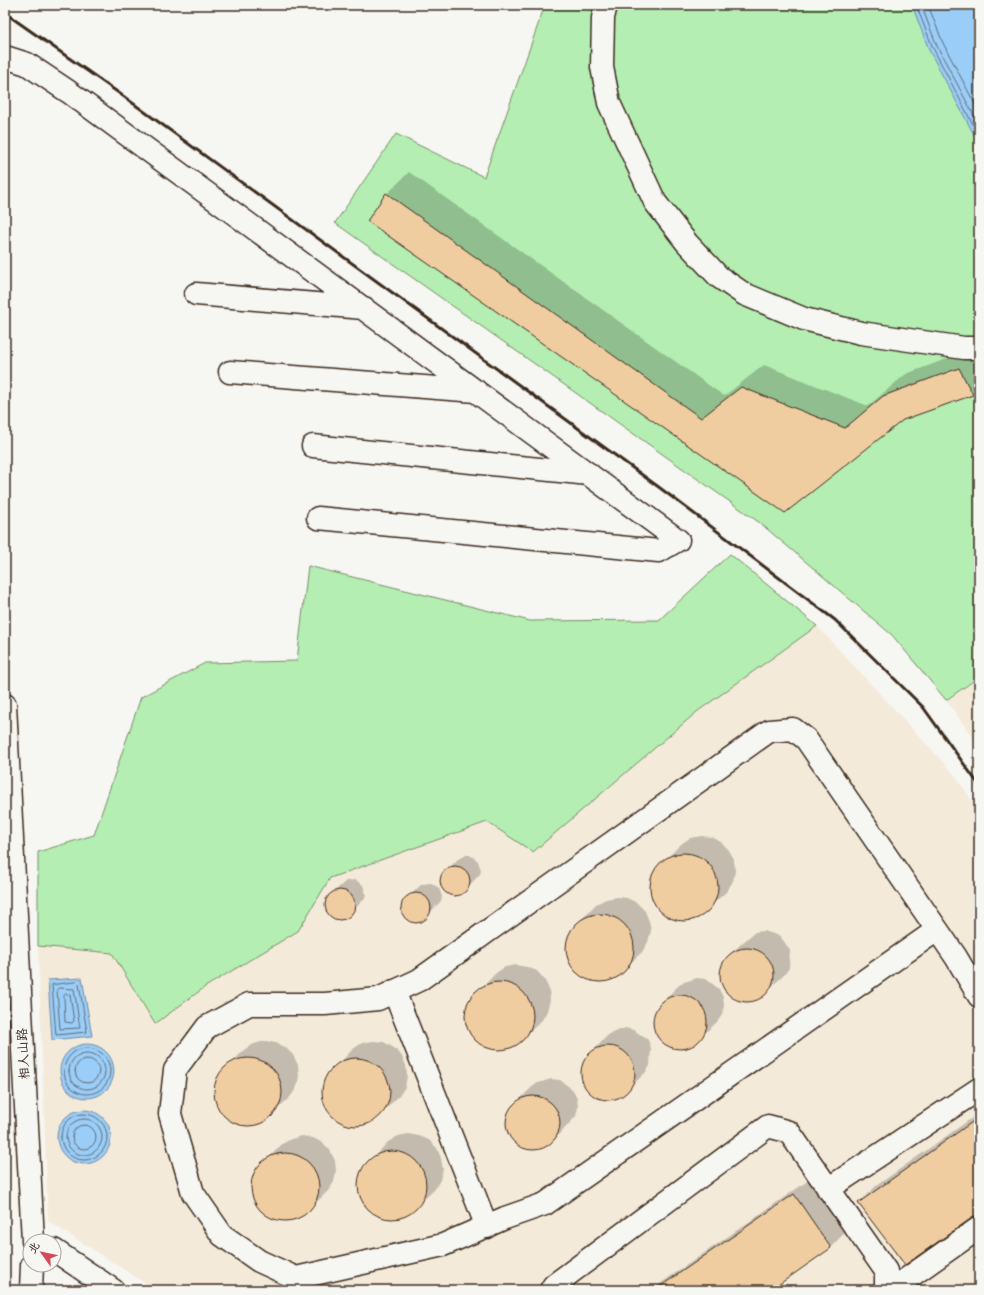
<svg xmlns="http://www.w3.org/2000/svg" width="984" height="1295" font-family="Sriracha,'LXGW WenKai TC',sans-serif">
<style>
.built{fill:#f4eada}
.green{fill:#b4eeb2;stroke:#788c68}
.water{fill:#9acdf7;stroke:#748ca0}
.shadow{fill:#0003}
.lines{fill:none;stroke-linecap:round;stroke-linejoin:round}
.shore{stroke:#616b75;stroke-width:1}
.building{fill:#f0cda1;stroke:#3b2a1e}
.minor-casing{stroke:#3b2a1e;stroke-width:25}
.minor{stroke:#f6f6f2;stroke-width:22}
.rail{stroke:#3b2a1e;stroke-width:3}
.labels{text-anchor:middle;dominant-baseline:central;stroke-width:3;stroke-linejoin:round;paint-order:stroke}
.street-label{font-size:13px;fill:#3b2a1e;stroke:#f6f6f2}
</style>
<rect width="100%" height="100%" fill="#f6f6f2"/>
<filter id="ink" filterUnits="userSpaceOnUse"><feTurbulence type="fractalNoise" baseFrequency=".025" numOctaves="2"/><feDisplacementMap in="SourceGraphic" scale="8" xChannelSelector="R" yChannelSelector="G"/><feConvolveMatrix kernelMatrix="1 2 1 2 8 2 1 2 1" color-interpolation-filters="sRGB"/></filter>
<g filter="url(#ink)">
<path class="built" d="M817,626L955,775L979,811V1290H156L48,1221L38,946L112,953L155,1024L205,987L298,931L330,878L487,822L698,711Z
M979,677V746L946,700Z"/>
<path class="green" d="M545,5H979V677L946,700L892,635L760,523L335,223L396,134L484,177Z
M730,554L817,626L698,711L533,852L487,822L330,878L298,931L205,987L155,1024L112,953L38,946V852L94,835L141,697L205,663L297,661L308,566L530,621L659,620Z"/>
<path class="water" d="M912,5H979V144L929,50Z
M82,978L92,1036L52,1040L48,980Z
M60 1071a27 27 0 1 1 54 0a27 27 0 1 1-54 0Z
M57 1137a27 27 0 1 1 54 0a27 27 0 1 1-54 0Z"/>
<path class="shadow" d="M409,172L724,396L764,365L868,406L906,374L979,347V388L972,395L903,419L785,512L387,194Z
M701,836L712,837L721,842L729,850L734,860L735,871L733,881L727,891L701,915L691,919L679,920L669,916L660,910L654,901L651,890L652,879L656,869L681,844L690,838Z
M466,855H470L478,861L481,870L480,874L462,893L453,895L445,891L442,879L446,871L458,859Z
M355,880L363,885L366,894L365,898L347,917L338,919L330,915L326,903L330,895L346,881Z
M431,883L439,888L442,897L441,901L423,920L410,921L403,914L404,901L422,884Z
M617,897L627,898L637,903L645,911L649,921L651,931L648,942L642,952L617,976L606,980L595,981L585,977L576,971L570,962L567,951L568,940L571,930L596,904L606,899Z
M764,931L780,936L790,950L789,968L784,975L759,998L751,1001H742L727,993L722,985L721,968L724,960L742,943L755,932Z
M516,965L527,967L537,971L544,979L549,989L550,1000L547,1011L542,1020L516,1045L506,1049H495L484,1046L476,1039L469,1030L466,1020L467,1009L471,999L496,973L505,967Z
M697,978L706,979L719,989L723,997L724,1006L722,1015L717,1022L692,1045L684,1048L666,1045L660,1040L653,1024L657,1007L681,983Z
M625,1028L634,1030L648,1040L651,1048L650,1066L645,1073L621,1096L612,1099L595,1096L583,1083L582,1066L586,1058L609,1034Z
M265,1041L276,1043L286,1048L293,1055L298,1065L299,1076L297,1087L291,1096L265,1121L255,1125H244L233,1122L224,1116L218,1106L216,1096V1085L220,1075L245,1049L254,1044Z
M373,1041L384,1042L394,1048L401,1055L406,1065L407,1076L405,1087L399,1096L373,1121L363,1125H352L341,1122L333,1115L326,1106L323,1096L324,1085L328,1075L353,1049L362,1043Z
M551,1079L560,1080L573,1090L577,1098L578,1107L576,1116L570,1123L553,1141L538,1149L521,1146L514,1141L507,1125L511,1108L535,1084Z
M979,1113V1212L859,1203L876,1186Z
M408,1134L419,1136L429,1140L437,1148L441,1158L443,1169L440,1180L435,1189L409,1214L398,1218H387L377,1215L368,1208L362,1199L359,1189L360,1178L364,1168L388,1142L398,1136Z
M302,1136L313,1138L323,1143L330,1150L335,1161L336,1171L334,1182L328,1191L302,1216L292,1220H281L270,1217L262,1211L256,1202L252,1191L253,1180L257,1170L282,1144L291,1139Z
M812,1178L847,1230L831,1247L770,1290H651Z"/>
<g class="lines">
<path class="shore" d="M916,5L933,48L979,136
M921,5L937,46L979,125
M928,5L943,43L979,112
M77,982L79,984L87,1032L56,1035L52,985Z
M59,988L74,989L80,1028L60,1029L57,990Z
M66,994L70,995L74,1021L72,1023L65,1022L64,996Z
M64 1071a23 23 0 1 1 46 0a23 23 0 1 1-46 0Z
M69 1071a18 18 0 1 1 36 0a18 18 0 1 1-36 0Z
M75 1071a12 12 0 1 1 24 0a12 12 0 1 1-24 0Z
M61 1137a23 23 0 1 1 46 0a23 23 0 1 1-46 0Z
M66 1137a18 18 0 1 1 36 0a18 18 0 1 1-36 0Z
M72 1137a12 12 0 1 1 24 0a12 12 0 1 1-24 0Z"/>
</g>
<path class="building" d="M386,193L701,418L741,387L845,428L883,396L959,368L973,395L903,420L785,513L367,221Z
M650 887a34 34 0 1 1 68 0a34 34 0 1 1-68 0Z
M440 881a15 15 0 1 1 30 0a15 15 0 1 1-30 0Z
M325 905a15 15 0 1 1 30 0a15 15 0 1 1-30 0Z
M401 908a15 15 0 1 1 30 0a15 15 0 1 1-30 0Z
M566 948a34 34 0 1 1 68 0a34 34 0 1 1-68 0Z
M720 975a27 27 0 1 1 54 0a27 27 0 1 1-54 0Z
M465 1016a34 34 0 1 1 68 0a34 34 0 1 1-68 0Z
M653 1022a27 27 0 1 1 54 0a27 27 0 1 1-54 0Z
M581 1073a27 27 0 1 1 54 0a27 27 0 1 1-54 0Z
M322 1092a34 34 0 1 1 68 0a34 34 0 1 1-68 0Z
M214 1092a34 34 0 1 1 68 0a34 34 0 1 1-68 0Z
M506 1123a27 27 0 1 1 54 0a27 27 0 1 1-54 0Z
M975,1120L979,1126V1213L905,1265L858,1203Z
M358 1185a34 34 0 1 1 68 0a34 34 0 1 1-68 0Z
M251 1187a34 34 0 1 1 68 0a34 34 0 1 1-68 0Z
M794,1194L831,1248L771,1290H655Z"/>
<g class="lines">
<defs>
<path id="minor" d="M606,5L603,18L602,67L609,103L655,202L687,243L719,277L744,294L804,319L861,333L964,348H979
M5,57L27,64L69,92L678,540L659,551L318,518
M196,294L364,308
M230,372L476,391
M313,446L589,474
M5,705L33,1241
M394,991L487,1227
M828,1189L979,1089
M54,1250L113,1290
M296,1278L443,1245L505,1218L545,1204L937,930
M31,1290L32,1265
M297,1290L296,1278L259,1261L222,1235L193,1193L170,1114L175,1070L207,1027L249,1004H325L378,999L419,980L769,731L793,729L806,739L956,957L979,996
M551,1290L554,1285L768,1126L789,1132L886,1271V1290
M891,1290L979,1228"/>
</defs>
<use href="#minor" class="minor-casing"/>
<use href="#minor" class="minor"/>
<path class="rail" d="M5,13L123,96L660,488L835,620L923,707L979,785"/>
</g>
</g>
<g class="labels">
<g class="street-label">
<text transform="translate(23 1054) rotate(-93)">相人山路</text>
</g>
</g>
<rect width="984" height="1295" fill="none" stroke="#f6f6f2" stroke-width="20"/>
<rect x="10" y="10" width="964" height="1275" fill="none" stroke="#3b2a1e" stroke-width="1.5" filter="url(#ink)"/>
<g transform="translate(42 1253) rotate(303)"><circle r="19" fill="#f6f6f2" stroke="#aba49d"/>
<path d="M0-3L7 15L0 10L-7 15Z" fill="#d1495b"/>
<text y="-6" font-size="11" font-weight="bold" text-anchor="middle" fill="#3b2a1e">北</text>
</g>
</svg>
